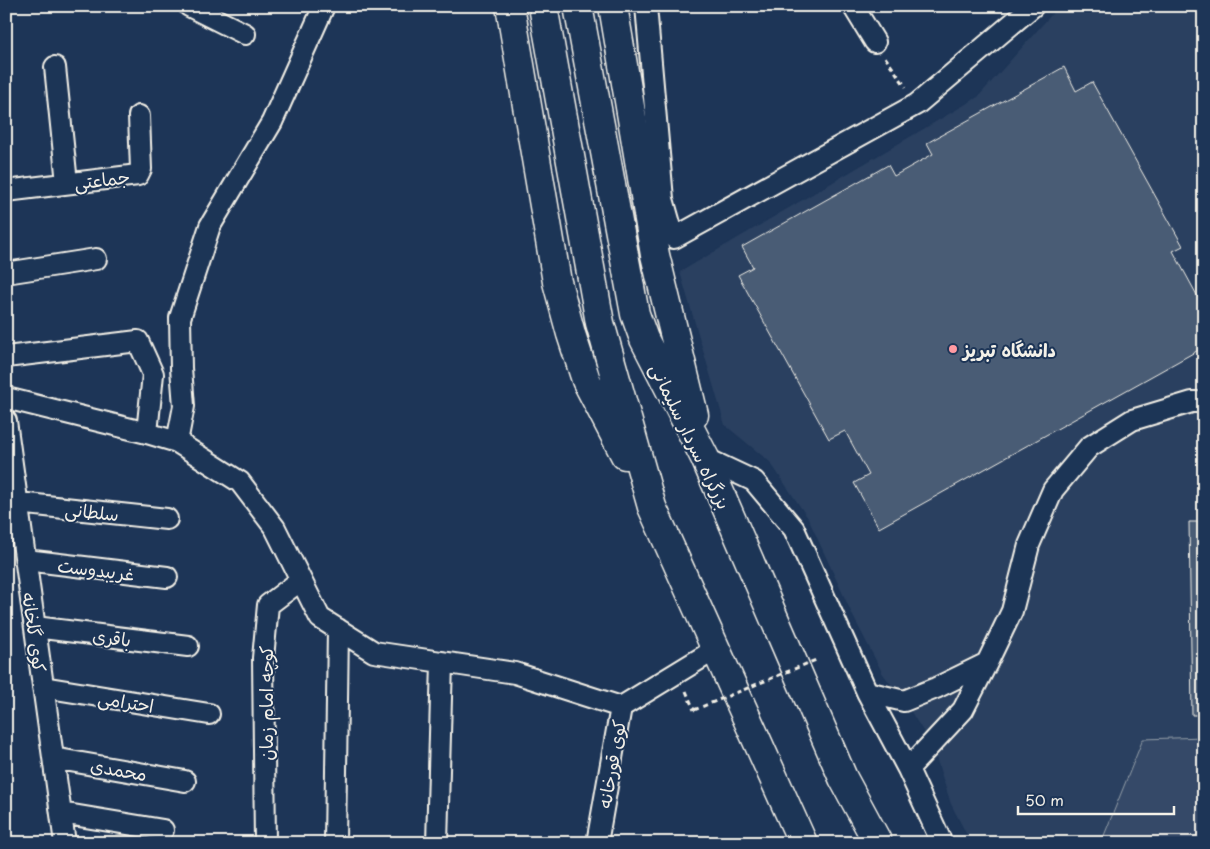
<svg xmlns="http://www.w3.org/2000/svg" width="1210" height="849" font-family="'Playpen Sans','Playpen Sans Arabic',sans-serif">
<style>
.built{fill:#2a4060}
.green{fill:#354a67;stroke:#949ea8}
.building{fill:#485b74;stroke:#f4f1e8}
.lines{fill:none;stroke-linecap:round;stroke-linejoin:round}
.minor-casing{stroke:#f4f1e8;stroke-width:24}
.highway-casing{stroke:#f4f1e8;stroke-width:31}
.path{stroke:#f4f1e8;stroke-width:3;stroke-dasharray:5 4;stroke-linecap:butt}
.minor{stroke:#1d3557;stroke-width:20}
.highway{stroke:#1d3557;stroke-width:28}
.path-bridge{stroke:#f4f1e8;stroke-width:3;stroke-dasharray:5 4;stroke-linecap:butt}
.poi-dot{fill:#ff9aa2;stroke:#1d3557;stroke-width:2}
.labels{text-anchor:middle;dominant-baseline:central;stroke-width:4;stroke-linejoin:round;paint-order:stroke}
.street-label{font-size:18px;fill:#f4f1e8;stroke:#1d3557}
.poi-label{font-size:18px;font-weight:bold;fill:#f4f1e8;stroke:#1d3557;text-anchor:start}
</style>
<rect width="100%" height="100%" fill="#1d3557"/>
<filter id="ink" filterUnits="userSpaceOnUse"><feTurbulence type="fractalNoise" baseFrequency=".02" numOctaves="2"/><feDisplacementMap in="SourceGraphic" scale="10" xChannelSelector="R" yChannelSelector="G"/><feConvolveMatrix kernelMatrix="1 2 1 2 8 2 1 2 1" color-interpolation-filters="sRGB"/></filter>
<g filter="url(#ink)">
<path class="built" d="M1059,6H1204V843H971L951,804L932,745L904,701L883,674L853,616L808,518L770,462L725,425L680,272L978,97Z"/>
<path class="green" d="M1204,737V843H1101L1143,739Z"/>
<path class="building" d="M1064,67L1076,91L1092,82L1183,246L1173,251L1198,297L1204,294V347L879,528L854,483L869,475L845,431L829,439L738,275L753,267L742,247L888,165L894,176L933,154L927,143Z
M1189,522H1204V715H1192Z"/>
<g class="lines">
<defs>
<path id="minor" d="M189,6L245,34
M646,6L663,199L674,238L917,104L1033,6
M853,6L875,42
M55,67L67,183
M6,191L138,175L141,169L139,116
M6,273L96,259
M6,357L138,341L153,374L147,433
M6,398L147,433L177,442L240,482L275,528L320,618L374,652L515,673L621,707
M6,421L65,843
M177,442L184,406L181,368L180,318L210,226L272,122L324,6
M705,458L754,481L794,529L867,692L908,769L942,843
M18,503L167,519
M26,560L167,577
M35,627L188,646
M43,687L209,714
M867,692L904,701L936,688L987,663
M53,758L185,781
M908,769L963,710L987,663L1012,611L1029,545L1053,490L1089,447L1132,420L1192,402H1204
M61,813L163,830
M265,843L263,658L268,605L301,580
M335,843L338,629
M437,843L442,662
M597,843L621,707L716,649"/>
<path id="highway" d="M510,6L557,282L571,334L586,380L625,455
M543,6L600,323L652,507L803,843
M578,6L635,314L644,339L705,458L843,778L878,843
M613,6L655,255L694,415"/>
</defs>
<use href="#minor" class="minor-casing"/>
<use href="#highway" class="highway-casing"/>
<path class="path" d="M885,57L906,87
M686,691L694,710"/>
<use href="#minor" class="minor"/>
<use href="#highway" class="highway"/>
<path class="path-bridge" d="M694,710L816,660"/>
</g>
</g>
<circle class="poi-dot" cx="953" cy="349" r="5"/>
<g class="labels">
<g class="street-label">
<text transform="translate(102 179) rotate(-7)">جماعتی</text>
<text transform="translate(691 436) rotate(64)">بزرگراه سردار سلیمانی</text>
<text transform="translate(92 511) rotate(6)">سلطانی</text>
<text transform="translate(96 569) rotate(7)">غریبدوست</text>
<text transform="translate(35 632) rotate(82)">کوی گلخانه</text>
<text transform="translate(112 637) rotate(7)">باقری</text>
<text transform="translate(126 701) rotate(9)">احترامی</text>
<text transform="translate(265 703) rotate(-90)">کوچه امام زمان</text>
<text transform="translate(611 764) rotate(-80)">کوی قورخانه</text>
<text transform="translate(119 769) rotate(10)">محمدی</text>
</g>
<g class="poi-label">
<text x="963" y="349">دانشگاه تبریز</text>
</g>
</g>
<rect width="1210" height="849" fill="none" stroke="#1d3557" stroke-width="25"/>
<rect x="12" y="12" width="1185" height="824" fill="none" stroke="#f4f1e8" stroke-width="2" filter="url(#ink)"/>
<path d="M1018 806v8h156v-8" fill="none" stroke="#f4f1e8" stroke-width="2.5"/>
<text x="1025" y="806" font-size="15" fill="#f4f1e8" stroke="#1d3557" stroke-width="4" paint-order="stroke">50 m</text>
</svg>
